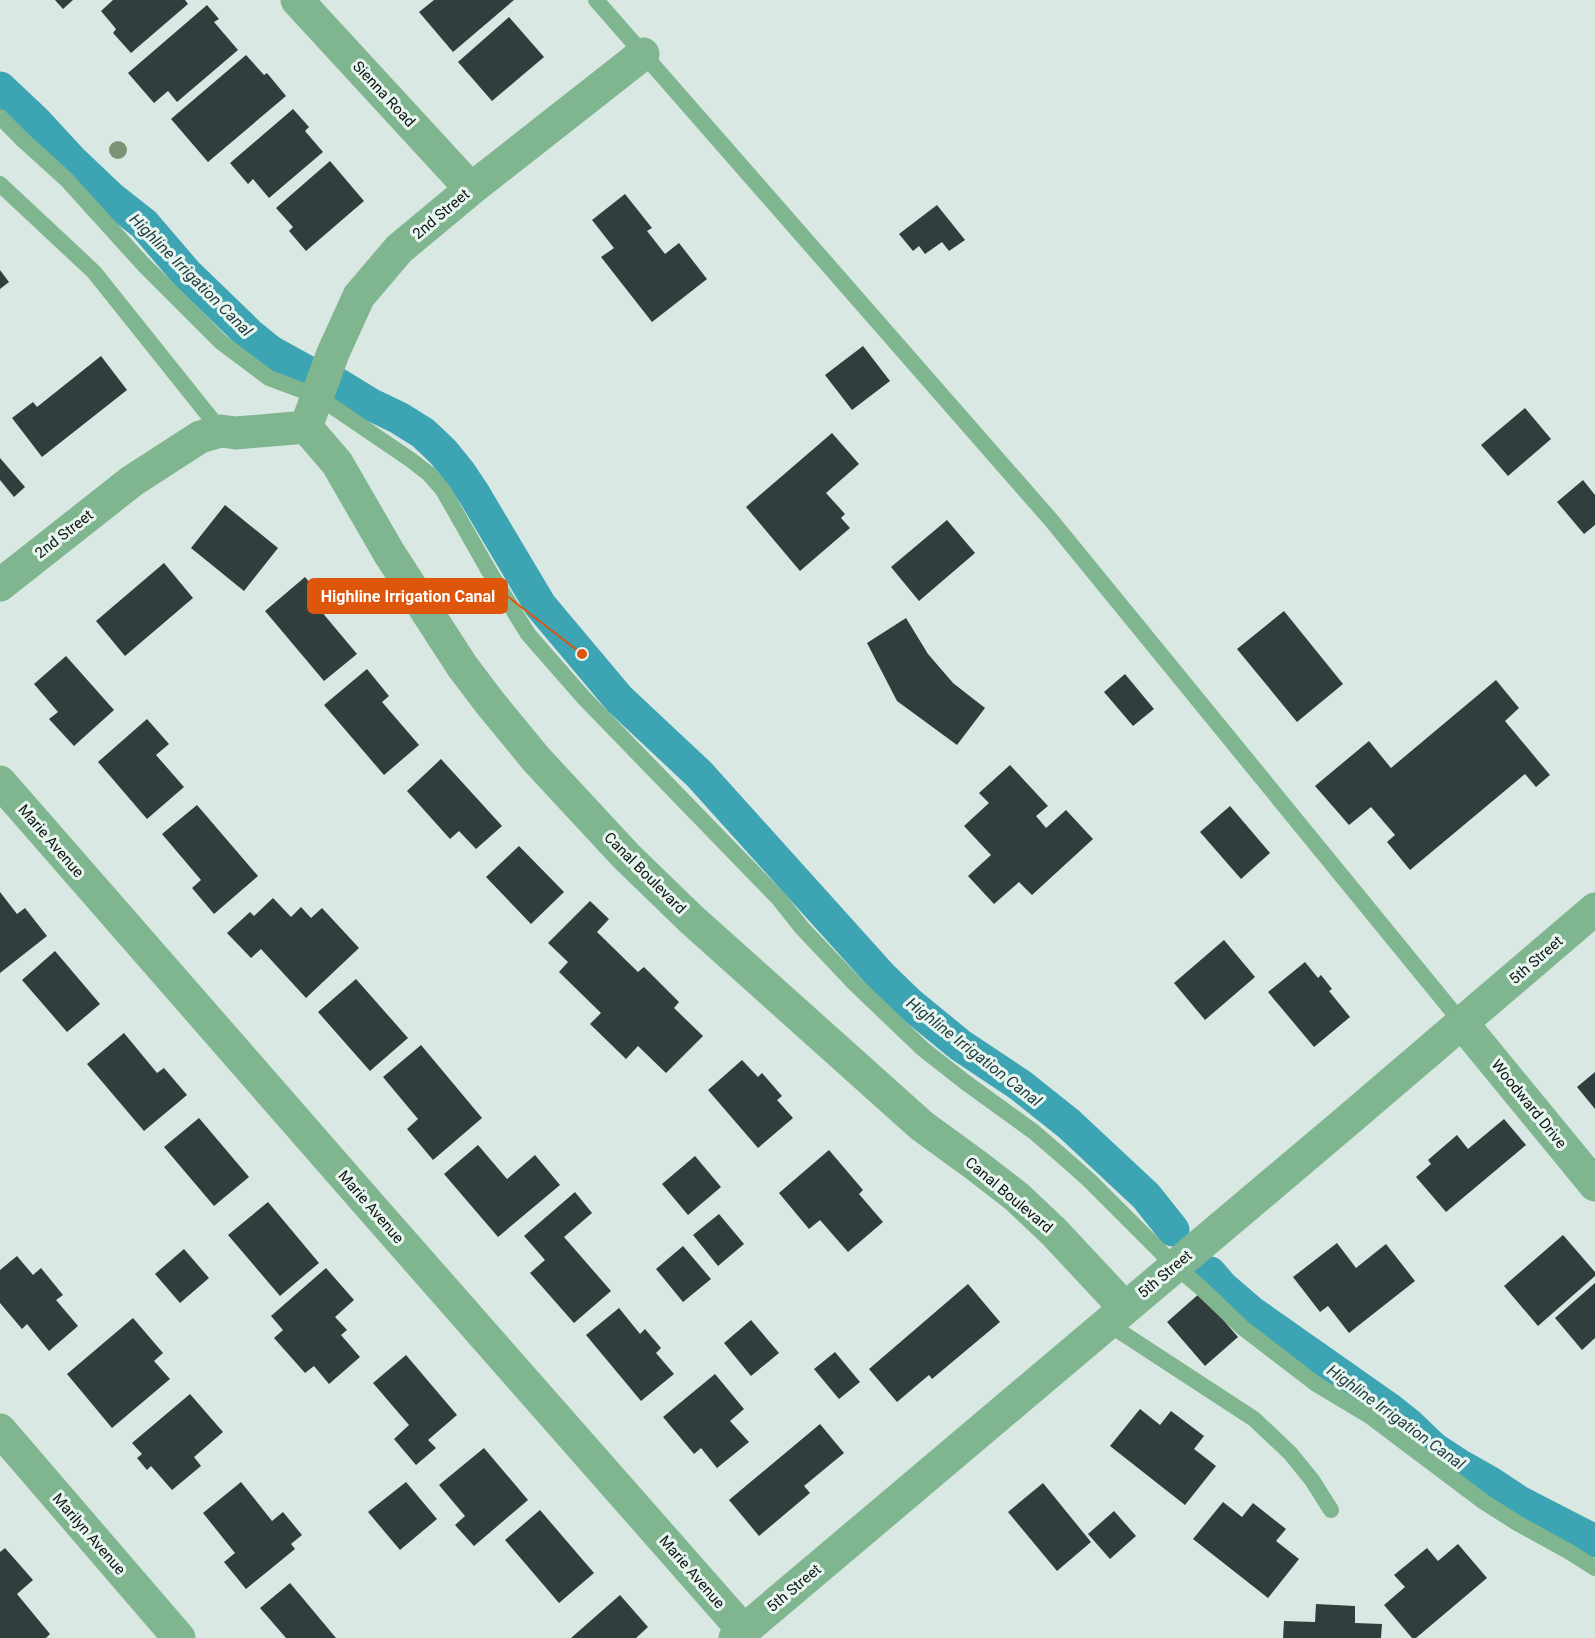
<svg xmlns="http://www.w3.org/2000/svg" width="1595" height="1638" font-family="Roboto,sans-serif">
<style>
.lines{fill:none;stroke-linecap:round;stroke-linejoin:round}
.canal{stroke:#3da4b4;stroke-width:33}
.building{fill:#323e3d}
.service{stroke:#7fb68f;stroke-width:16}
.minor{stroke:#7fb68f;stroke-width:33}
.tertiary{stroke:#7fb68f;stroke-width:33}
.tree{fill:#7c9474}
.labels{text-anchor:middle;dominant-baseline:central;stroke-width:6;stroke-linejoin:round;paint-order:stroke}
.street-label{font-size:15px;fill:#0e1311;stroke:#e8f6f0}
.water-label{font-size:16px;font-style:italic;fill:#243c40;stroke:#e8f6f0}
.leader{fill:none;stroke:#dd560c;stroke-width:2}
.callout-dot{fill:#dd560c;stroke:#e8f6f0;stroke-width:2}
.callout{fill:#dd560c;stroke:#dd560c;stroke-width:2}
.callout-label{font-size:16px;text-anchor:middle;font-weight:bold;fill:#fff}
</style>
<rect width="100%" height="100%" fill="#dae8e3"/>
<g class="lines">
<path class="canal" d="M0,88L35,121L72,161L111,198L144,224L186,273L250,335L271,352L311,374L339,385L370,404L399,418L423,433L443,452L460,473L474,494L540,605L619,699L699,774L881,976L910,1004L960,1045L1020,1085L1069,1124L1146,1196L1173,1230
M1210,1273L1222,1287L1251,1312L1389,1409L1409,1425L1433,1448L1459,1465L1489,1482L1519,1502L1595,1541"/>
</g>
<path class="building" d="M55,0H73L63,9Z
M113,0H185L188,4L131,53L113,33L116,29L101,11Z
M434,0H514L453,52L419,12Z
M207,5L219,19L214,22L238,50L177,102L168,91L154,103L128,73Z
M509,17L544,57L492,101L458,62Z
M246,55L264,75L267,73L286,96L208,162L171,119Z
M293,109L309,127L305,131L323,152L269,198L253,179L248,184L230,163Z
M330,161L364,201L306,251L289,231L293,227L276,208Z
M625,194L652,228L647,231L665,254L679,243L707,279L652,322L601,257L614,248L592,220Z
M937,205L965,240L949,251L942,242L925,254L919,246L913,251L899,234Z
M0,270L9,282L0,289Z
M863,346L890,381L852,410L825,375Z
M101,356L127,390L42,457L12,418L33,402L37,407Z
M1525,408L1551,439L1508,476L1481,445Z
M832,433L859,464L826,493L845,514L841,518L850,528L800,571L746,507Z
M0,458L25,487L14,497L0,480Z
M1583,480L1595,495V525L1584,534L1557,502Z
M225,505L278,548L244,591L191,548Z
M947,520L975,553L919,601L891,567Z
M164,563L193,598L125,656L96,621Z
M305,577L329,605L321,611L357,654L324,681L265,611Z
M1284,611L1343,684L1297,722L1237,649Z
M906,618L928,654L953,683L985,708L957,745L897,701L867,643Z
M66,656L114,710L74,746L49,719L58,712L34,684Z
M367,669L389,696L382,702L419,745L384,775L324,705Z
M1125,674L1154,709L1133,726L1104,692Z
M1496,680L1519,708L1505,721L1550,775L1536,787L1525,774L1410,870L1387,842L1395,835L1371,807L1349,825L1315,786L1369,741L1391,768Z
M147,719L169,744L156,755L184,787L147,819L98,762Z
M441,759L502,826L476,849L459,831L450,839L407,791Z
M1010,765L1048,806L1036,816L1046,828L1066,810L1093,839L1032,895L1019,882L994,904L968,876L991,855L964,826L989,803L979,793Z
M197,805L258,876L214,914L192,888L201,880L162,834Z
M1230,806L1270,853L1241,879L1200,832Z
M519,846L564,892L531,924L486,877Z
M0,892L17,914L25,908L47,936L0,973Z
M273,898L291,917L301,907L311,918L322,908L359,948L306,998L261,949L251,958L227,933L250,912L254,916Z
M590,901L609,919L597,932L638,972L644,967L679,1002L674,1008L703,1036L666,1073L638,1046L626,1059L590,1024L601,1013L559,972L568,962L548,943Z
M1224,940L1255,977L1205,1020L1174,983Z
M55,951L100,1004L67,1032L22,980Z
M1305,962L1318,978L1321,975L1332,989L1329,991L1350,1017L1314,1047L1268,992Z
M356,979L408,1038L370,1071L318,1012Z
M124,1033L157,1073L164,1068L187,1095L144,1131L87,1064Z
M421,1045L482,1118L433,1160L407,1129L418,1119L383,1077Z
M742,1060L758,1077L762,1073L782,1096L777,1100L793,1118L758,1148L708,1090Z
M1595,1072V1109L1577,1087Z
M199,1118L249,1177L214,1206L164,1147Z
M1504,1119L1526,1145L1446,1212L1416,1177L1431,1164L1428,1160L1457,1135L1468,1149Z
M478,1145L507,1179L535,1155L560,1185L498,1237L444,1174Z
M829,1150L863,1190L859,1194L883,1222L848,1252L820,1220L809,1229L779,1193Z
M695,1156L721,1187L688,1215L662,1184Z
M575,1192L592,1213L564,1237L611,1291L574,1323L530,1273L545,1260L524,1236Z
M268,1202L319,1263L280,1296L228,1235Z
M719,1214L744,1244L718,1266L693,1235Z
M1563,1235L1595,1272V1276L1538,1326L1504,1286Z
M1337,1243L1356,1268L1386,1244L1415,1281L1349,1333L1328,1306L1320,1312L1293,1277Z
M683,1246L711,1279L683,1302L656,1269Z
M184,1249L209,1278L180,1303L155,1274Z
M17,1256L33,1275L41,1268L63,1295L56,1300L78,1326L49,1351L27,1324L22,1329L0,1303V1270Z
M326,1268L354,1300L335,1317L347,1330L341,1335L360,1357L329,1384L314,1366L305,1373L274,1338L283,1330L271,1316Z
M1595,1283V1338L1582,1350L1555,1318Z
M968,1284L1000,1322L932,1379L929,1375L897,1402L869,1369Z
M1200,1293L1238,1337L1205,1366L1167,1322Z
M619,1308L640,1334L645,1329L661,1348L656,1353L674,1374L641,1401L586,1335Z
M133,1318L163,1353L154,1361L170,1379L112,1428L67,1374Z
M751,1320L779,1353L751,1376L724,1343Z
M835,1352L860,1382L839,1399L814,1369Z
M406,1355L457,1415L428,1440L436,1448L416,1465L394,1439L409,1425L373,1383Z
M715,1374L744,1409L730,1421L749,1442L717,1468L701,1448L694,1454L663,1417Z
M190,1394L223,1432L194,1457L201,1466L172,1490L151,1466L147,1470L137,1458L142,1454L132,1443Z
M1140,1409L1160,1425L1171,1411L1204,1436L1194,1449L1216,1466L1185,1505L1110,1446Z
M820,1424L844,1453L804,1486L810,1493L759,1536L729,1500Z
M484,1448L528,1500L474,1546L455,1525L465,1516L439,1485Z
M241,1482L272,1521L283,1512L302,1535L291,1544L295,1549L246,1589L224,1562L235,1553L203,1513Z
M406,1482L437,1519L400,1550L368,1512Z
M1043,1483L1091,1542L1057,1571L1008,1512Z
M1223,1502L1242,1517L1253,1503L1286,1529L1276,1541L1299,1559L1268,1598L1193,1539Z
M540,1510L594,1573L559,1603L505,1540Z
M1114,1511L1136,1536L1110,1559L1088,1534Z
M1458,1544L1487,1578L1416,1638H1412L1384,1605L1405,1587L1394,1575L1427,1548L1438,1561Z
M5,1548L33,1580L17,1594L50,1634L46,1638H0V1552Z
M290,1583L336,1638H286L260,1608Z
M620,1595L648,1627L636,1638H571Z
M1316,1604L1355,1606V1623L1382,1624L1381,1638H1283L1284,1621L1315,1622Z"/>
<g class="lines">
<path class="service" d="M596,0L1051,520L1462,1023
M0,117L23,140L66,179L143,264L221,342L269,378L317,396L411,460L429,474L443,490L489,571L528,634L584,698L779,899L802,928L855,984L923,1049L965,1082L1034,1132L1063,1157L1089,1180L1175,1266L1199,1286L1243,1328L1316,1384L1371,1417L1484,1502L1517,1523L1568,1551L1595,1568
M0,184L94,272L221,431
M1107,1323L1254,1419L1290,1453L1312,1480L1331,1510"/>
<path class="minor" d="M297,0L471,189
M306,427L333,353L359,296L399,249L471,189L643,54
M0,585L132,481L200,437L221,431L236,433L306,427L337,463L389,553L462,666L490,703L536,759L626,856L691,919L922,1126L977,1166L1017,1197L1054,1232L1125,1308
M0,782L372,1208L744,1631
M1462,1023L1595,1185
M0,1430L179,1638"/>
<path class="tertiary" d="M735,1638L1347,1121L1595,909"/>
</g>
<circle class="tree" cx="118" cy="150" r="9"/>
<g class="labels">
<g class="street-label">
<text transform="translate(384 94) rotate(47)">Sienna Road</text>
<text transform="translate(441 214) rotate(-40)">2nd Street</text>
<text transform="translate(64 534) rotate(-38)">2nd Street</text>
<text transform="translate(51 841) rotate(49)">Marie Avenue</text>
<text transform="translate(645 873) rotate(45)">Canal Boulevard</text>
<text transform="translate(1536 960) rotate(-41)">5th Street</text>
<text transform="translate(1529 1104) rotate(51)">Woodward Drive</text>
<text transform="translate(1009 1195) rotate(40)">Canal Boulevard</text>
<text transform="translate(371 1207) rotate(49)">Marie Avenue</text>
<text transform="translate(1165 1274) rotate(-40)">5th Street</text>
<text transform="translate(89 1534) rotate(49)">Marilyn Avenue</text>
<text transform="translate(692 1572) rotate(49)">Marie Avenue</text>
<text transform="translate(794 1588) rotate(-40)">5th Street</text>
</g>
<g class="water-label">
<text transform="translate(191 275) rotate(45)">Highline Irrigation Canal</text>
<text transform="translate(974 1052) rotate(38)">Highline Irrigation Canal</text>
<text transform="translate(1396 1417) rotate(36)">Highline Irrigation Canal</text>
</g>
</g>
<path class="leader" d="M582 654L507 596"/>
<circle class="callout-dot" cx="582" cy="654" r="6"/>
<rect class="callout" x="308" y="579" width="199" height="34" rx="6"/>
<g class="callout-label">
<text x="408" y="602">Highline Irrigation Canal</text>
</g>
</svg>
